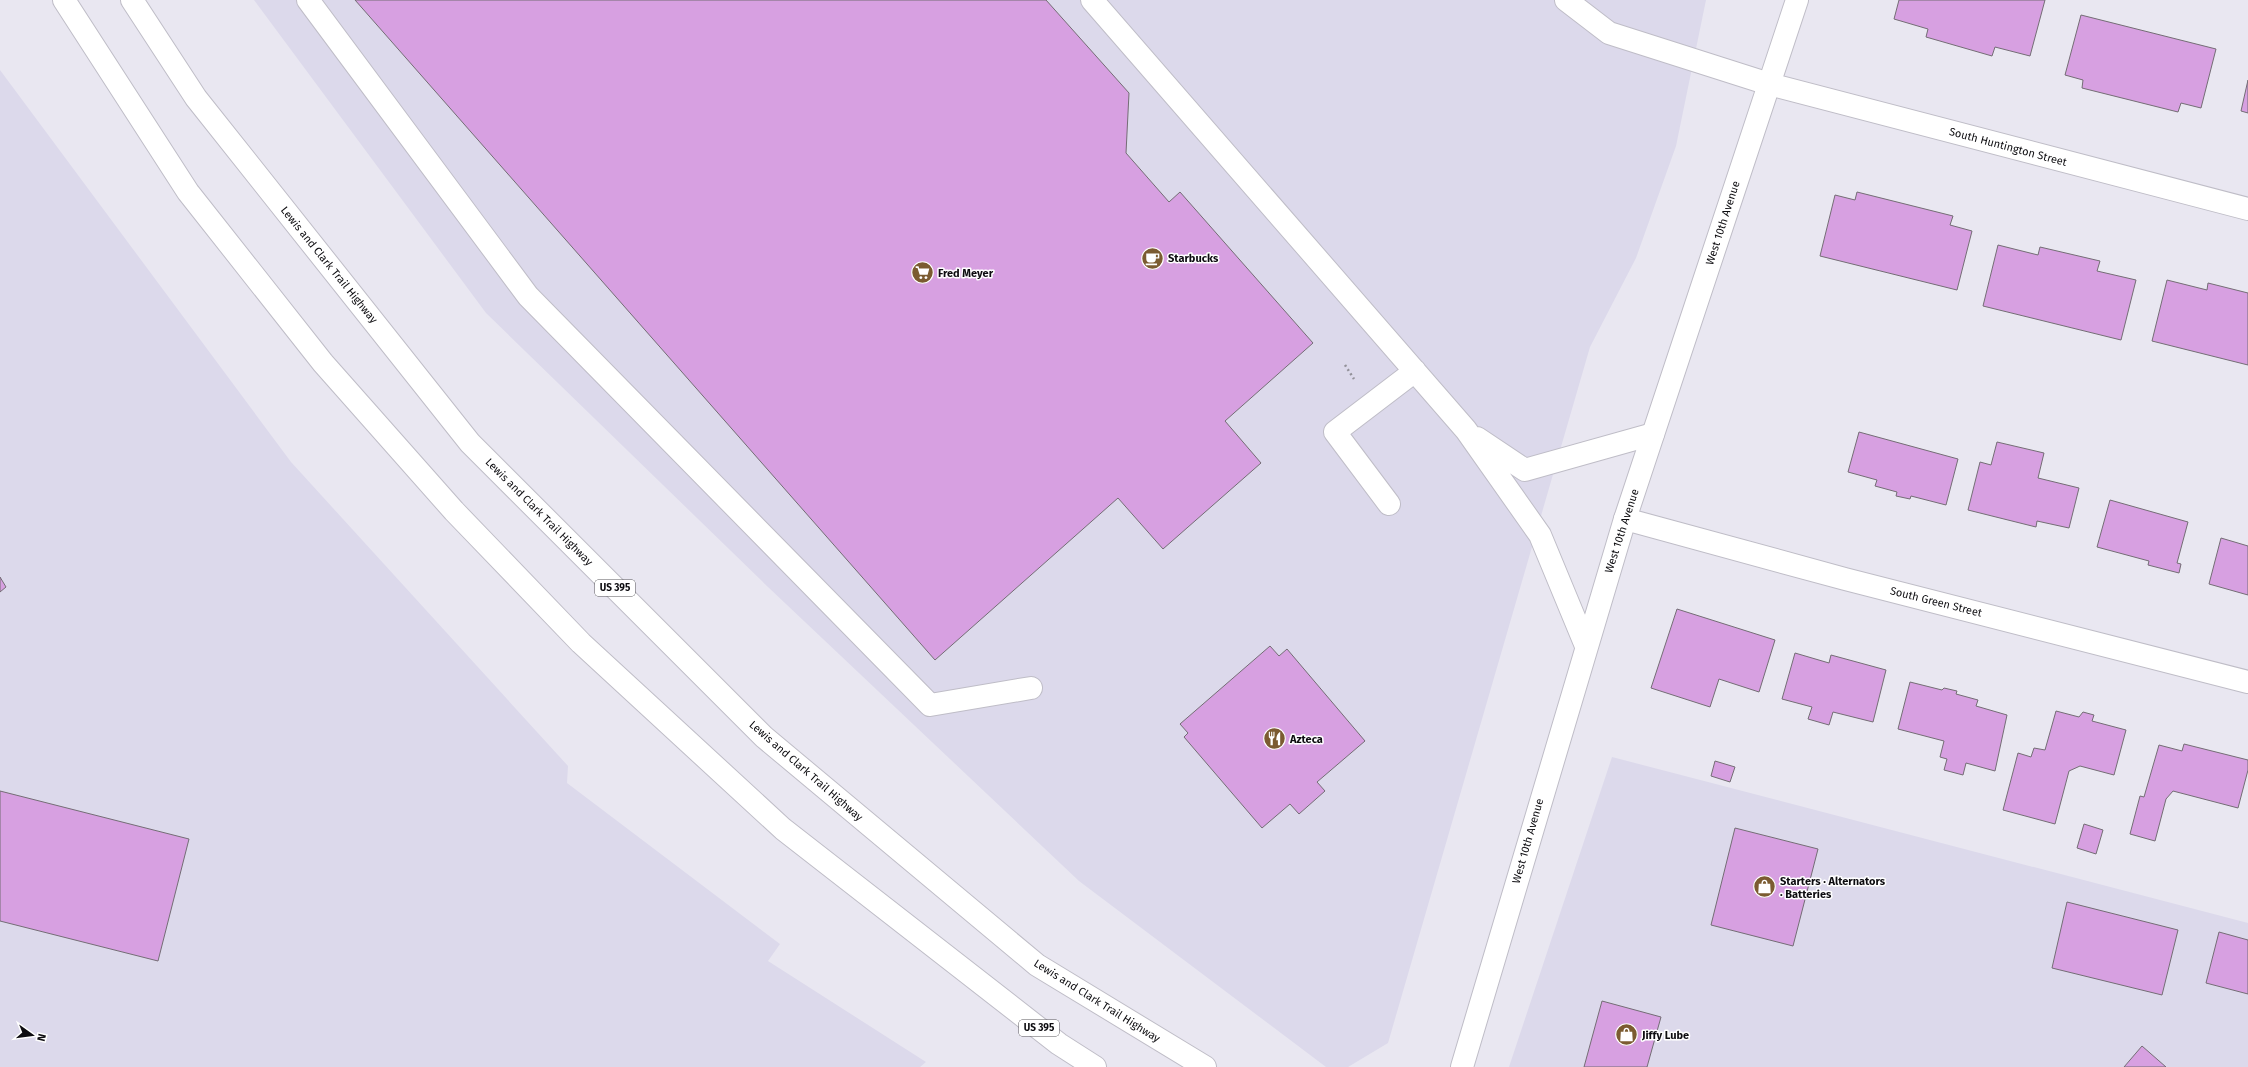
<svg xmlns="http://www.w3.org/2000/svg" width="2248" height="1067" font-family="'Fira Sans',sans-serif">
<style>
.built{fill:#dcd9eb}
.building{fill:#d7a0e1;stroke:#746d75}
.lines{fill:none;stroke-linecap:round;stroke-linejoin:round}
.minor-casing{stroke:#bfbdc7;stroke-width:24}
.major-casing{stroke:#bfbdc7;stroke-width:24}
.highway-casing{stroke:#bfbdc7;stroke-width:24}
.path{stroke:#939199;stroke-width:2.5;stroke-dasharray:2 3;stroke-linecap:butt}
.minor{stroke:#fff;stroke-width:22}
.major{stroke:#fff;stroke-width:22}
.highway{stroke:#fff;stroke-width:22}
.labels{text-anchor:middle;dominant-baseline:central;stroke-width:3;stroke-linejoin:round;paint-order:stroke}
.shield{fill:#fff;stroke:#565558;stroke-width:1}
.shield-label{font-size:10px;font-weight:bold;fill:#0d0c10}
.street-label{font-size:11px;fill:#0d0c10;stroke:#fff}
.poi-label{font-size:11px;font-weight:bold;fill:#0d0c10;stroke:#fff;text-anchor:start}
</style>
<rect width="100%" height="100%" fill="#e9e7f1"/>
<path class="built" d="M254,0H1706L1676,146L1636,258L1590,347L1388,1043L1348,1067H1326L1079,881L768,587L486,313Z
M0,70L291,462L568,766L567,783L780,944L768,961L926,1062L920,1067H0Z
M1612,757L2248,923V1067H1509Z"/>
<path class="building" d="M355,0H1046L1129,93L1126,153L1169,202L1180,192L1313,343L1225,421L1261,463L1163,549L1118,498L935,660Z
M1899,0H2045L2030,56L1995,47L1992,56L1926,37L1928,29L1894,19Z
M2081,15L2216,49L2201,108L2181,103L2178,112L2082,88L2083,80L2065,75Z
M2248,80V113L2241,111Z
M1857,192L1953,216L1950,225L1972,231L1957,290L1820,256L1835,195L1855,200Z
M1998,245L2038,255L2040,247L2100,261L2097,271L2136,280L2121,340L1983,306Z
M2167,280L2207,290L2208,283L2248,293V365L2152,341Z
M1859,432L1958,459L1946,505L1911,496L1910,499L1896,496L1897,492L1875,486L1877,480L1848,472Z
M1997,442L2044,453L2038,478L2079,488L2069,528L2037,521L2036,527L1968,510L1980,462L1991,465Z
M2110,500L2188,522L2177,563L2181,564L2179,573L2148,565L2149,561L2097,547Z
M2221,538L2248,546V595L2209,584Z
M0,577L6,587L0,592Z
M1677,609L1775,640L1759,692L1719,679L1710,707L1651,688Z
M1270,646L1279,656L1287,649L1365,741L1317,782L1325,791L1299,814L1290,804L1262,828L1184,737L1188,733L1180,724Z
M1795,653L1829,663L1831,655L1886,670L1873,722L1833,712L1829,725L1808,719L1812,707L1782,699Z
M1910,682L1942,690L1944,688L1957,691L1956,694L1978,700L1976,706L2007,715L1995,771L1966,763L1963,775L1944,770L1947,759L1940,757L1944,741L1898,729Z
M2056,711L2079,717L2083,712L2094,715L2092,721L2126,730L2114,775L2080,766L2069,771L2055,824L2003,810L2018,753L2031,757L2034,748L2045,750Z
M2184,744L2248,760V770L2238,808L2173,791L2166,799L2155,841L2130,834L2140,796L2144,797L2159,745L2182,751Z
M1715,761L1735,767L1730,782L1711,776Z
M0,791L189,839L158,961L0,921Z
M2084,824L2103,830L2096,854L2077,848Z
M1735,828L1818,849L1793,946L1711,925Z
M2067,902L2178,930L2162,995L2052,968Z
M2219,932L2248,940V994L2206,983Z
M1602,1001L1661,1017L1647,1067H1584Z
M2142,1046L2166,1067H2124Z"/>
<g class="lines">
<defs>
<path id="minor" d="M308,0L528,296L930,705L1031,688
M1092,0L1466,430L1540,535L1586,646
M1566,0L1609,33L1769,84L2248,209
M1477,438L1525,470L1653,434
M1389,504L1335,432L1415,371
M1625,519L1845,579L2248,682"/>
<path id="major" d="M1462,1067L1625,519L1797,0"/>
<path id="highway" d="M64,0L188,192L323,363L454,511L581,643L783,829L1059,1044L1095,1067
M132,0L196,98L470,443L764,737L1037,965L1205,1067"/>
</defs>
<use href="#minor" class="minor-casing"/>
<use href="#major" class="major-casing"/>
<use href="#highway" class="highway-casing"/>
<path class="path" d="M1345,365L1354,379"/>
<use href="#minor" class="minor"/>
<use href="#major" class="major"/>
<use href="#highway" class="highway"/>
</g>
<defs>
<symbol id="cafe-disc" viewBox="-11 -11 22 22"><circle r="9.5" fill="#7b5b31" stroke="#fff"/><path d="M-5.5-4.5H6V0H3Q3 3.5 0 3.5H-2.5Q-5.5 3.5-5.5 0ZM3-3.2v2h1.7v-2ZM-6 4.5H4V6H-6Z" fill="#fff"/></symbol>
<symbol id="supermarket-disc" viewBox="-11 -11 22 22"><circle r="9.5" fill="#7b5b31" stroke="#fff"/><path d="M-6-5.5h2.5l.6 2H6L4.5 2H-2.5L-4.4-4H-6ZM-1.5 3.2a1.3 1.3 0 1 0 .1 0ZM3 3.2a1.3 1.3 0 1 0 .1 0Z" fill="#fff"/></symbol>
<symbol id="restaurant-disc" viewBox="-11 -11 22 22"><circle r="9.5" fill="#7b5b31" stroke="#fff"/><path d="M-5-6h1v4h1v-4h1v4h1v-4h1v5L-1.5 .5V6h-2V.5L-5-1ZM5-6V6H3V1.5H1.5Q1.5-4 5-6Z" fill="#fff"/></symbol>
<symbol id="shop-disc" viewBox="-11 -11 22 22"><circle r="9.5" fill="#7b5b31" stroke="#fff"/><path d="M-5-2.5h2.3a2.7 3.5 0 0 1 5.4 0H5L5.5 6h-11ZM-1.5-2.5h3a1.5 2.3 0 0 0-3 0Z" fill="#fff"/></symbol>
</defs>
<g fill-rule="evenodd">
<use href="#cafe-disc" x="1140" y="246" width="25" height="25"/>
<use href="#supermarket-disc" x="910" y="260" width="25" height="25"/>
<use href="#restaurant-disc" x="1262" y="726" width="25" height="25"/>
<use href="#shop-disc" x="1752" y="874" width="25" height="25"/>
<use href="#shop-disc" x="1614" y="1022" width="25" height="25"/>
</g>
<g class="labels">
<g class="shield">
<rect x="595" y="580" width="40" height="16" rx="3"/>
<rect x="1019" y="1020" width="40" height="16" rx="3"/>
</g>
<g class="shield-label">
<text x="615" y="588">US 395</text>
<text x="1039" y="1028">US 395</text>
</g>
<g class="street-label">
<text transform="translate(2008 147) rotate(15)">South Huntington Street</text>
<text transform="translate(1723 223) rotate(-72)">West 10th Avenue</text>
<text transform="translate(329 265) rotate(51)">Lewis and Clark Trail Highway</text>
<text transform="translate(539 512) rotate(45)">Lewis and Clark Trail Highway</text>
<text transform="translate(1622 531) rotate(-72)">West 10th Avenue</text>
<text transform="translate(1936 602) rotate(14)">South Green Street</text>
<text transform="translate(806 771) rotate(41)">Lewis and Clark Trail Highway</text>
<text transform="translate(1528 841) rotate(-74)">West 10th Avenue</text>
<text transform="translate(1097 1001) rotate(32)">Lewis and Clark Trail Highway</text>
</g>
<g class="poi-label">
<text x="1168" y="258">Starbucks</text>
<text x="938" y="273">Fred Meyer</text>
<text x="1290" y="739">Azteca</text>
<text x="1780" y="881">Starters · Alternators<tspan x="1780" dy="13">· Batteries</tspan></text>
<text x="1642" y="1035">Jiffy Lube</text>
</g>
</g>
<g transform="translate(32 1035) rotate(104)" stroke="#ffffff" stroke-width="3" paint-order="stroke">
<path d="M0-3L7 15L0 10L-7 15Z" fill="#0d0c10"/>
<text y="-6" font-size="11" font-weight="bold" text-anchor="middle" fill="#0d0c10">N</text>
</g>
</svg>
